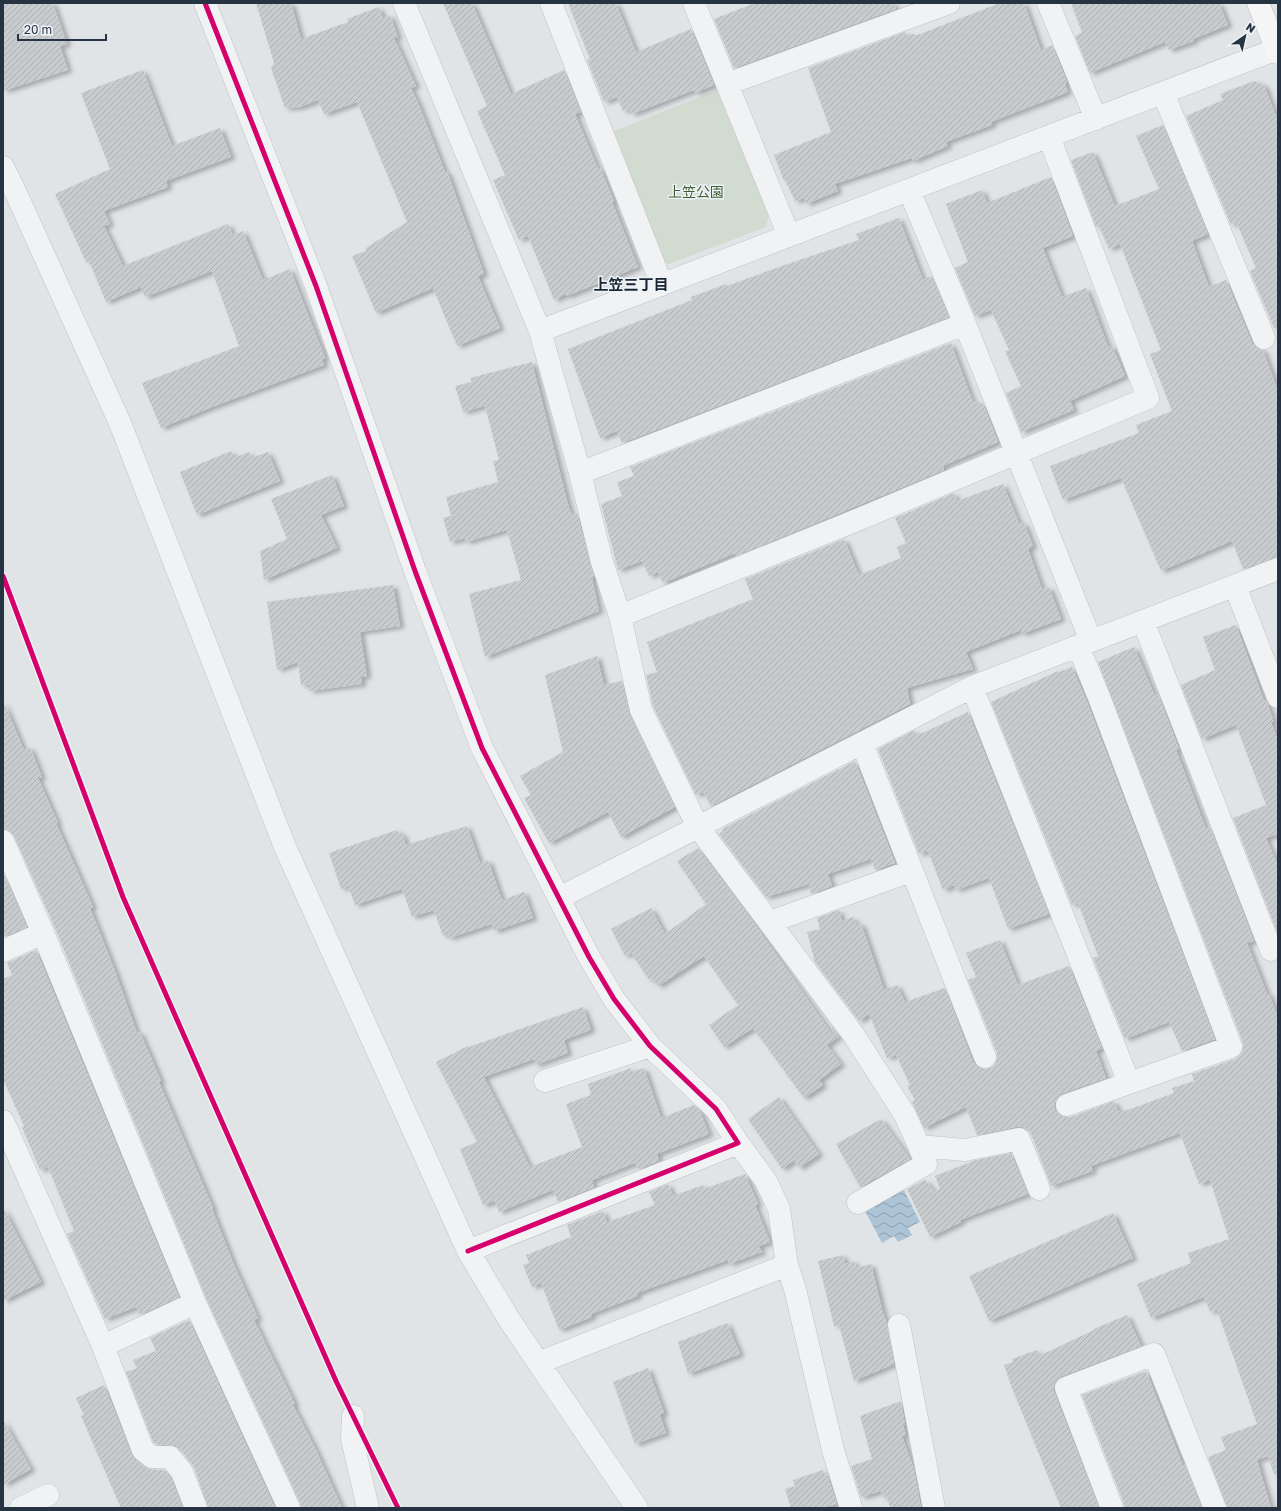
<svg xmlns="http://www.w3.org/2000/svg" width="1281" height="1511" font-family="'Golos Text','Noto Sans JP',sans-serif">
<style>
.park{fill:#d2dbd0}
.water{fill:url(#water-waves)}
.building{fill:url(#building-hatch);filter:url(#shadow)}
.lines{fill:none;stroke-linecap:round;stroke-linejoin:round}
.minor-casing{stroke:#bfc2c5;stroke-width:23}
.major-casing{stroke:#bdc1c5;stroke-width:23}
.minor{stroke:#f0f2f3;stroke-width:22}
.major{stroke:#f5f5f6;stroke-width:22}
.cycleway-casing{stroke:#eef3f7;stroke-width:8}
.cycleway{stroke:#d6006c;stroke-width:5}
.labels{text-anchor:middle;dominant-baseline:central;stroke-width:3;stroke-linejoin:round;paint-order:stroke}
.park-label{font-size:14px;fill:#3f6031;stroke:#eef3f7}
.neighbourhood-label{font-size:15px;font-weight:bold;fill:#182433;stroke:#eef3f7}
</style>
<defs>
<pattern id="water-waves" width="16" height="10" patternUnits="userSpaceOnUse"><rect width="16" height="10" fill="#acc4d6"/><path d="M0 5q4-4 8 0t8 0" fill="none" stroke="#8ca0af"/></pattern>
<pattern id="building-hatch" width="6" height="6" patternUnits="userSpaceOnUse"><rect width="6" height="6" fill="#c9cccf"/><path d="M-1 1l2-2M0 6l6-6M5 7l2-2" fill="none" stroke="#acb0b3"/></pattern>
<filter id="shadow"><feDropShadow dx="4.5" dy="2.5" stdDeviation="2" flood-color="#0004"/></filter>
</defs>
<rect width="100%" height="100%" fill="#e1e4e7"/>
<path class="park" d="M717,90L769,215L766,227L669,264L661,261L612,132Z"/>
<path class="water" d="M904,1190L920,1222L908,1228L912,1235L898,1242L894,1236L882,1243L865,1211Z"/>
<path class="building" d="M3,3H53L67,44L60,46L68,70L3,91Z
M256,3H291L301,39L348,22L347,19L379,7L383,18L390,15L398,37L394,38L416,86L411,88L419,105L445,172L447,171L484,274L478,276L500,328L457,346L433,288L376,313L352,256L366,251V248L407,222L357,102L324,114L318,100L300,107L285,108L271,68L274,63Z
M443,3H472L511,94L564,70L581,112L575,114L598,169L600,168L614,201L612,202L638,267L567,296L566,294L554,300L528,236L519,240L493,180L505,175L477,111L487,106Z
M568,3H616L636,52L691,29L714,85L695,93L694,90L632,114L629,109L623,111L617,97L604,102L587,60L590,59Z
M755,3H893L896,9L734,68L714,19Z
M1000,3H1024L1041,50L1052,45L1067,82L1065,84L1068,92L991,122L992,125L946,142L948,146L913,161L912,158L835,184L838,191L806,204L804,198L795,201L785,180L784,181L774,155L831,132L808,68L905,32L907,36L914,34L915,36Z
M1071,3H1219L1228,25L1193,39L1194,41L1169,50L1165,42L1090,73L1075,36L1082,32Z
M143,70L172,146L220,128L231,157L166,181L168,187L104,211L110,224L104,226L123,266L228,224L233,235L243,231L263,280L290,269L325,358L322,359L324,365L212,407L161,428L142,383L239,346L212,271L145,297L141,287L106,302L89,261L86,262L55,194L110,169L81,93Z
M1254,81L1264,85L1278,121V326L1274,328L1250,271L1256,268L1236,222L1231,225L1186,116L1223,100L1220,94Z
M1163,125L1208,234L1192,241L1209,287L1226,280L1252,343L1257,348L1263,350L1278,391V557L1243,569L1232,541L1161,571L1121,478L1063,500L1050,466L1139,433L1136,425L1172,411L1150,354L1161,350L1120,244L1109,249L1099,226L1096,227L1071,160L1093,152L1115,206L1159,189L1136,136Z
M1051,177L1073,236L1043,248L1062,297L1086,288L1108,347L1112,346L1125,376L1070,401L1074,410L1021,432L1006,393L1021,386L1005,351L1009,350L991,310L975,316L955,268L968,262L946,204L982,190L987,203Z
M899,218L923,280L932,276L949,317L622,443L617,431L600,438L568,349L692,300L691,297L726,284L727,286L779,267L859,240L856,234Z
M951,343L973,402L976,401L978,405L983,403L998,442L943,466L944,470L736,556L735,553L663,583L658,572L649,576L642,561L618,570L601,504L622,496L617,482L634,476L630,467Z
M532,362L569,508L572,515L577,513L594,577L592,578L599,611L485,657L469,594L521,580L507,530L466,542L465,538L450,542L443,518L451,516L446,497L498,482L493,461L499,460L485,406L463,412L455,386L472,382L470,378Z
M231,451L234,458L249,452L251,458L268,452L280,481L197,515L180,472Z
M332,475L344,506L321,515L337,548L264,580L260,551L287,539L271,499Z
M1003,484L1019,523H1024L1033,546L1028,549L1042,589L1049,587L1061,619L1022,634L1021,630L966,652L973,669L907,688L910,704L711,806L703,792L696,795L653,706L646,675L657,672L647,642L753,599L745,579L844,539L859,575L901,558L897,547L906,543L895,518L954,493L957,501Z
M393,585L400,626L360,632L367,676L361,677L362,684L309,691V684L301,685L298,662L277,670L267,602Z
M1236,625L1264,701L1266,700L1267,702L1274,722H1271L1278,741V834L1266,838L1278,866L1277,932L1233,818L1266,805L1236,725L1202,739L1181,685L1215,670L1203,637Z
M1134,647L1155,696L1158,694L1179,749L1176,750L1206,829L1210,827L1254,941L1247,943L1267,994H1269L1278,1018V1473L1274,1474L1268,1456L1257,1460L1271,1508H1227L1208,1457L1226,1450L1221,1437L1257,1424L1217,1310L1210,1312L1204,1297L1151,1318L1137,1284L1191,1263L1188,1253L1229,1239L1210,1180L1199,1184L1180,1133L1091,1166L1093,1171L1051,1186L1031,1134L1028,1130L1023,1127H1016L977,1135L966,1107L924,1128L912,1102L915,1100L907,1086L910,1085L896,1055L887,1058L869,1014L859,1021L815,962L807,932L820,929L817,918L839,910L842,921L853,917L856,924L861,923L884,990L897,985L905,1002L945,988L973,1062L978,1067L984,1069L990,1068L994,1065L997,1059V1053L968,980L976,977L966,953L1000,940L1018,985L1069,966L1102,1048L1096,1051L1106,1078L1063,1093L1058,1097L1055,1102V1109L1059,1114L1064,1117H1071L1114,1101L1118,1111L1124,1109L1125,1111L1174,1093L1172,1088L1194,1081L1192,1074L1235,1059L1240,1055L1243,1049V1043L1098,662Z
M597,656L604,685L622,681L630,715L675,807L621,837L608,812L549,843L524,798L531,795L520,776L563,752L545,675Z
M1072,667L1087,702L1215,1039L1182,1051L1169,1022L1125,1039L1093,958L1098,956L1078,903L1072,905L991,702L1058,671L1059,672Z
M3,701L24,750L30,747L42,777L38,778L58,823H56L93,907L90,908L115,971L137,1033L140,1032L161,1081L159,1082L213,1208L212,1209L234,1265L258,1318L254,1320L295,1404L293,1405L316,1450L342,1508H301L300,1503L206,1298L55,928L14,836L10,831L3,829Z
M968,712L1049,914L1008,929L989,878L956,890L954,885L943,890L928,851L919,854L878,749L915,730L916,736Z
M855,761L895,863L875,870L871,859L828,874L832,886L811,894L809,884L766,897L719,834L723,831L722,829Z
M467,826L480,863L488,860L502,900L524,892L533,918L494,931L492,924L449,938L448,934L443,936L434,910L412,917L402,889L355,905L348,886L341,889L329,853L397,830L399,834L402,833L406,845Z
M698,848L749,916L834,1037L831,1025L839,1036L827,1045L841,1064L819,1080L823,1085L804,1098L753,1028L724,1047L709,1025L738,1005L704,956L658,986L652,978L649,980L631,953L625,956L611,929L651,908L665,934L706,904L677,861Z
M3,872L27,927L3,937Z
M36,950L179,1297L140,1315L136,1307L105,1319L67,1234L74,1231L48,1167L40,1170L22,1127L24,1126L3,1079V979L12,975L7,963Z
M583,1007L591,1030L564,1040L568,1053L535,1065L534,1059L484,1077L530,1167L582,1147L566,1104L591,1095L588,1084L631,1068L632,1072L644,1068L661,1118L694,1105L700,1111L709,1134L657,1154L659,1161L638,1169L635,1163L592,1180L594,1187L558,1202L553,1190L499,1212L495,1201L483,1205L460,1149L477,1142L436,1062L468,1046L469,1047Z
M779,1097L819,1154L799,1168L794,1160L782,1169L748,1119Z
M881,1119L910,1159L860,1187L836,1144Z
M1011,1153L1028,1194L960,1220L961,1222L930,1237L907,1189L925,1180L935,1192L940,1189L935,1176L976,1160Z
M745,1174L758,1204L755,1205L770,1242L759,1246L762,1252L729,1264L728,1260L637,1293L638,1296L591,1314L592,1317L559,1330L541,1283L532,1287L523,1265L529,1263L526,1255L571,1237L567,1225L603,1211L607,1222L655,1205L649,1192L668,1184L673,1196L703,1185L704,1189Z
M3,1207L41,1282L3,1301Z
M1113,1213L1133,1258L989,1321L969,1276Z
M843,1255L845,1264L854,1261L856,1268L871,1264L883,1313L887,1323L894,1364L854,1381L839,1325L834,1326L818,1261Z
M1127,1315L1141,1346L1062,1376L1057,1380L1054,1386V1392L1099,1508H1061L1012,1388L1004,1365L1013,1362L1012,1359L1037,1350L1039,1356L1094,1330V1329Z
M189,1320L275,1508H208L194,1467L180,1449L175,1446L156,1444L153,1442L126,1372L137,1368L133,1360L156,1351L150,1338Z
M727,1323L740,1354L688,1374L678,1342Z
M648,1368L664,1413L660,1415L666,1433L635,1444L613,1382Z
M1146,1371L1183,1466L1185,1465L1202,1508H1124V1504L1082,1395Z
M104,1385L132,1455L135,1460L145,1467L152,1470H164L171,1478L183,1508H121L81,1416L84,1415L76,1398Z
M901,1401L905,1425H903L906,1435L902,1436L914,1469L921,1508H890L887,1496L883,1498L881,1491L861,1497L851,1466L872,1459L860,1416Z
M3,1420L31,1469L3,1485Z
M823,1470L825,1475L827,1474L837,1504L823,1508H791L785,1489L795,1486L793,1480Z"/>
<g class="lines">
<defs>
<path id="minor" d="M205,3L316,286L415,571L482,748L589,957L614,999L650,1046L716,1109L738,1143L468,1251
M404,3L540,331L580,473L602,562L620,616L641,710L698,827L853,1034L905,1115L919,1146L965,1150L1019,1139L1039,1189
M551,3L662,285
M694,3L789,236
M1048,3L1096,119
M727,84L949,3
M1163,93L1264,338
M3,167L15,191L120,423L285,847L468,1251L510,1321L637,1508
M909,190L965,324L1091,641
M540,331L1277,49
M580,473L965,324
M1235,586L1278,697
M620,616L862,518L1148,398L1049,137
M1143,621L1271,950
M972,687L1129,1083
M862,743L985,1057
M3,841L43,933L195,1303L289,1508
M559,898L972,687L1278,569
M770,922L911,871
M3,951L43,933
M545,1081L650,1046
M1067,1105L1231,1047L1099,697L1078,646
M3,1121L103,1346L143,1450L152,1457H170L182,1472L196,1508
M738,1143L766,1181L779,1209L787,1265L795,1289L833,1450L851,1508
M858,1203L926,1164L919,1146
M899,1325L934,1508
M103,1346L195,1303
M538,1363L787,1265
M353,1416L352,1439L368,1508
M21,1508L48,1495
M1112,1508L1066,1388L1154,1354L1215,1508"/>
<path id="major" d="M1258,3L1278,53"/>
</defs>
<use href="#minor" class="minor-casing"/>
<use href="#major" class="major-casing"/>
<use href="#minor" class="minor"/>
<use href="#major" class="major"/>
<defs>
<path id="cycleway" d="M205,3L316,286L415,571L482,748L589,957L614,999L650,1046L716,1109L738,1143L468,1251
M3,576L123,897L336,1381L398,1508"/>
</defs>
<use href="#cycleway" class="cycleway-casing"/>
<use href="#cycleway" class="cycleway"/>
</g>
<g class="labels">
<g class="park-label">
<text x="696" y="191">上笠公園</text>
</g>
<g class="neighbourhood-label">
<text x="631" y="284">上笠三丁目</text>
</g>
</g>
<rect width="1281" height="1511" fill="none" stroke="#253342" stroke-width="8"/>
<g transform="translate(1245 36) rotate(34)" stroke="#eef3f7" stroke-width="3" paint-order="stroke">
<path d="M0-3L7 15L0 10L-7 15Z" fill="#253342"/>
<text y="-6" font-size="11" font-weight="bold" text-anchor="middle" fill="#253342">N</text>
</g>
<path d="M18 34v6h88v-6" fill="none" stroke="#253342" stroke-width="2"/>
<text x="24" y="34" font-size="12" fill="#253342" stroke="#eef3f7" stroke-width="3" paint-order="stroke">20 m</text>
</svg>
